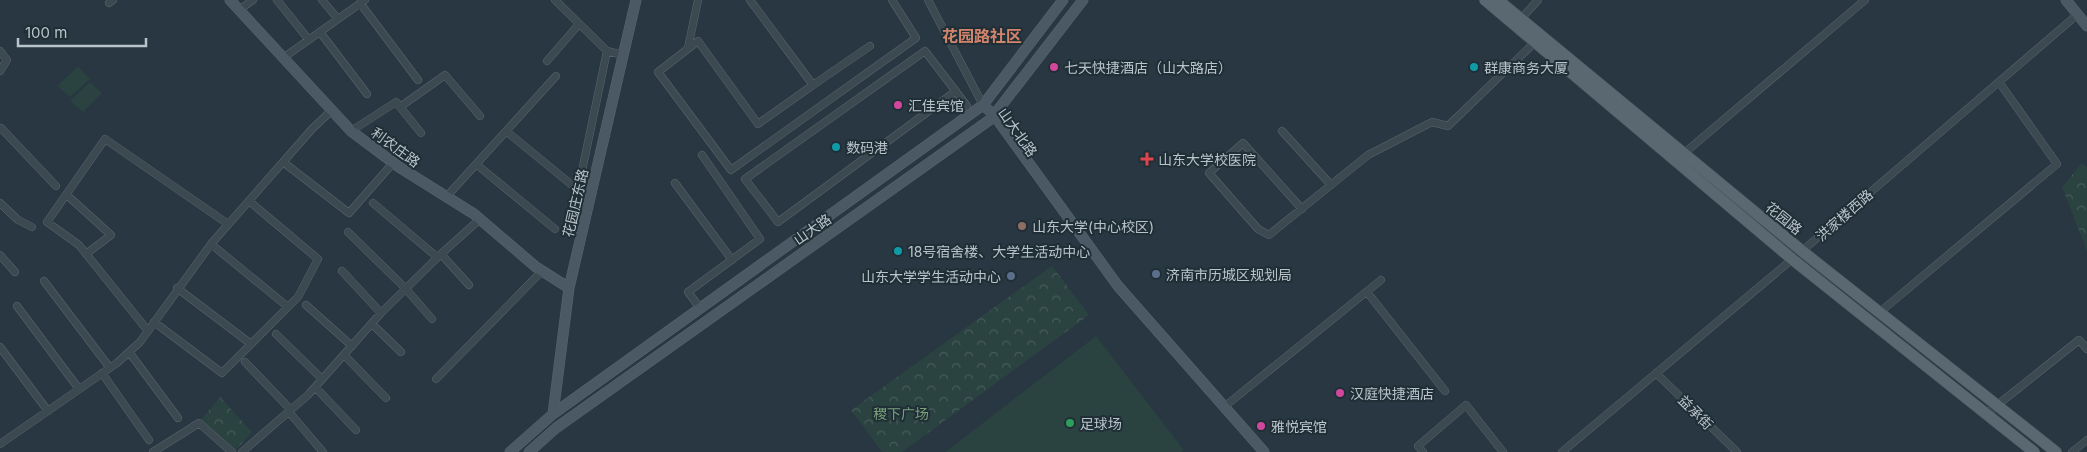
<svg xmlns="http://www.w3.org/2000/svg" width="2087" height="452" font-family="Inter,'Noto Sans SC',sans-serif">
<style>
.park{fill:url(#park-crowns)}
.pitch{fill:#2a4240}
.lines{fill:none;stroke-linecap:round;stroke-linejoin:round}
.street-casing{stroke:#5a666e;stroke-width:8}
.secondary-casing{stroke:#5a666e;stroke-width:11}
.primary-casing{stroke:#46525a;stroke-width:12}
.street{stroke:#3c4951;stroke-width:7}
.secondary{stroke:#4a5964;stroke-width:10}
.primary{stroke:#5a6871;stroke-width:11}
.hotel-dot{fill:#d1479c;stroke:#202e36;stroke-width:2}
.culture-dot{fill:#0f9aa8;stroke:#202e36;stroke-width:2}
.health-dot{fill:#e0444e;stroke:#202e36;stroke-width:2}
.education-dot{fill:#8d6e63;stroke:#202e36;stroke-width:2}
.service-dot{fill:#5c6f8a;stroke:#202e36;stroke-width:2}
.leisure-dot{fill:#2e9e5b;stroke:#202e36;stroke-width:2}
.labels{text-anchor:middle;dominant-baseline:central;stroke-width:4;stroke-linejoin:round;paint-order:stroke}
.poi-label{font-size:14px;fill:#b9c3cb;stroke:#202e36;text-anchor:start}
.street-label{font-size:14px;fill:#b9c3cb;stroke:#202e36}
.park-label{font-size:14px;fill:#78a079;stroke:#202e36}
.quarter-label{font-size:16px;font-weight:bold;fill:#d2856d;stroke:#202e36}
</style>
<defs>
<pattern id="park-crowns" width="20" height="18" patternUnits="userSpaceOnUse" patternTransform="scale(1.25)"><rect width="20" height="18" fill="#2a4240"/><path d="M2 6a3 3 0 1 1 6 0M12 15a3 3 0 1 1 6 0" fill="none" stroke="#475c5a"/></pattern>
</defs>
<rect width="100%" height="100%" fill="#283741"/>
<path class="park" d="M2082,163L2087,167V251L2062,187Z
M1052,266L1089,315L902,452H882L851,410Z
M220,397L252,432L235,451L201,420Z"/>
<path class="pitch" d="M78,66L90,79L70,97L57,86Z
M90,82L102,93L83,112L70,101Z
M1096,336L1184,450L1181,452H945Z"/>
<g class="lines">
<defs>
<path id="street" d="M277,0L309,40
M322,0L338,19
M555,0L607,51L623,55
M750,0L813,85L758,124L698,41L658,72L731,170L916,38L892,0
M928,0L983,105
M109,3L113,0
M360,3L418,80
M239,10L253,0
M1520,20L1538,0
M320,32L367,94
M688,48L698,0
M0,51L7,60L0,71
M283,58L365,0
M547,61L579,24
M813,85L870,46
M956,91L778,222L745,179L925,51L967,106
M400,107L445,75L480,116
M0,129L1,128L56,186
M351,131L396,102L421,133
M506,131L578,190L607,51
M1282,131L1331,185
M1682,155L1865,0
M283,162L349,213L393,163
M476,164L555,229
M675,183L732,260
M448,195L556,76
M68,196L111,235L86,254
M0,203L18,220L32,227
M373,203L437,257
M1302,209L1243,143L1209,173L1258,229L1269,235L1368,155L1432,122L1448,126L1534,43
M348,232L406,289L432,319
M211,244L288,307
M441,254L469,285
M0,255L15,272
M342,271L381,313
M44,281L110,368
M177,288L251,344
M1367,292L1445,391
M306,305L352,346
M17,306L79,389
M700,308L688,292L760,239L702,155
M1880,312L2057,164L1999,82
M154,322L222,373L298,297L318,259L249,201
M372,324L401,352
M148,331L79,245L47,222L105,139L228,224
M276,334L322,379
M0,347L48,411
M129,352L178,418
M344,355L386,398
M245,362L291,410
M102,373L149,440
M1656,373L1737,452
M436,379L542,271
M315,387L356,430
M1224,407L1381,280
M289,412L323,452
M1986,414L2079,340L2087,349
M0,444L117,363L140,342L211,244L312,129L332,110
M153,452L199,423L232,452
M242,452L308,395L381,313L441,254L480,219
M1423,452L1418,446L1466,405L1503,452
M1562,452L1802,251L2078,14
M2072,452L2087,440"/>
<path id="secondary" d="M230,0L351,131L399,167L474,214L536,267L569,288
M2066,0L2087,26
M983,105L994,115L1118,286L1264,452
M553,414L569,288L636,0
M510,452L553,414L983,105L1063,0
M529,452L556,428L991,119L1083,0"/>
<path id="primary" d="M1485,0L1792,259L2034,452
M1498,0L1802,251L2056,452"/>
</defs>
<use href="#street" class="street-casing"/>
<use href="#secondary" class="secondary-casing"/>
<use href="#primary" class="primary-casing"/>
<use href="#street" class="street"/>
<use href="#secondary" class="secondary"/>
<use href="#primary" class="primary"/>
</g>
<g class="hotel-dot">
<circle cx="1054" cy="67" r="5"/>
<circle cx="898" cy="105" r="5"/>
<circle cx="1340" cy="393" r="5"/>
<circle cx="1261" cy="426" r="5"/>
</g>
<g class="culture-dot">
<circle cx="1474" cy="67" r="5"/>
<circle cx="836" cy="147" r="5"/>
<circle cx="898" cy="251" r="5"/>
</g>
<path class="health-dot" d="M1144.5 151.5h5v5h5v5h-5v5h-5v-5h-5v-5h5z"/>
<circle class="education-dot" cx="1022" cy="226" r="5"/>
<g class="service-dot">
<circle cx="1156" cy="274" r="5"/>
<circle cx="1011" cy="276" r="5"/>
</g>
<circle class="leisure-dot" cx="1070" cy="423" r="5"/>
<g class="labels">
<g class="poi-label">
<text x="1064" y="67">七天快捷酒店（山大路店）</text>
<text x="1484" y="67">群康商务大厦</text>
<text x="908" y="105">汇佳宾馆</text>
<text x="846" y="147">数码港</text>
<text x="1158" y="159">山东大学校医院</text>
<text x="1032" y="226">山东大学(中心校区)</text>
<text x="908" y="251">18号宿舍楼、大学生活动中心</text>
<text x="1166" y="274">济南市历城区规划局</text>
<text x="1001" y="276" text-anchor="end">山东大学学生活动中心</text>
<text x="1350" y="393">汉庭快捷酒店</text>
<text x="1080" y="423">足球场</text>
<text x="1271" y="426">雅悦宾馆</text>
</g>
<g class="street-label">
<text transform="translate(1018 132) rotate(55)">山大北路</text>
<text transform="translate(396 147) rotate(36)">利农庄路</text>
<text transform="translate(575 203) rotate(-77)">花园庄东路</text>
<text transform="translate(1844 215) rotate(-41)">洪家楼西路</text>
<text transform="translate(1784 218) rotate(39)">花园路</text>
<text transform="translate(812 229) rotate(-35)">山大路</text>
<text transform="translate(1696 412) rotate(45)">益承街</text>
</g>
<g class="park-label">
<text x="901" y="413">稷下广场</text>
</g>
<g class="quarter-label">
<text x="982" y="36">花园路社区</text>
</g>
</g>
<path d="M18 38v8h128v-8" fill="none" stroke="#b9c3cb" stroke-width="2.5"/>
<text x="25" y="38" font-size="15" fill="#b9c3cb" stroke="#202e36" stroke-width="4" paint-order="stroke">100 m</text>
</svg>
